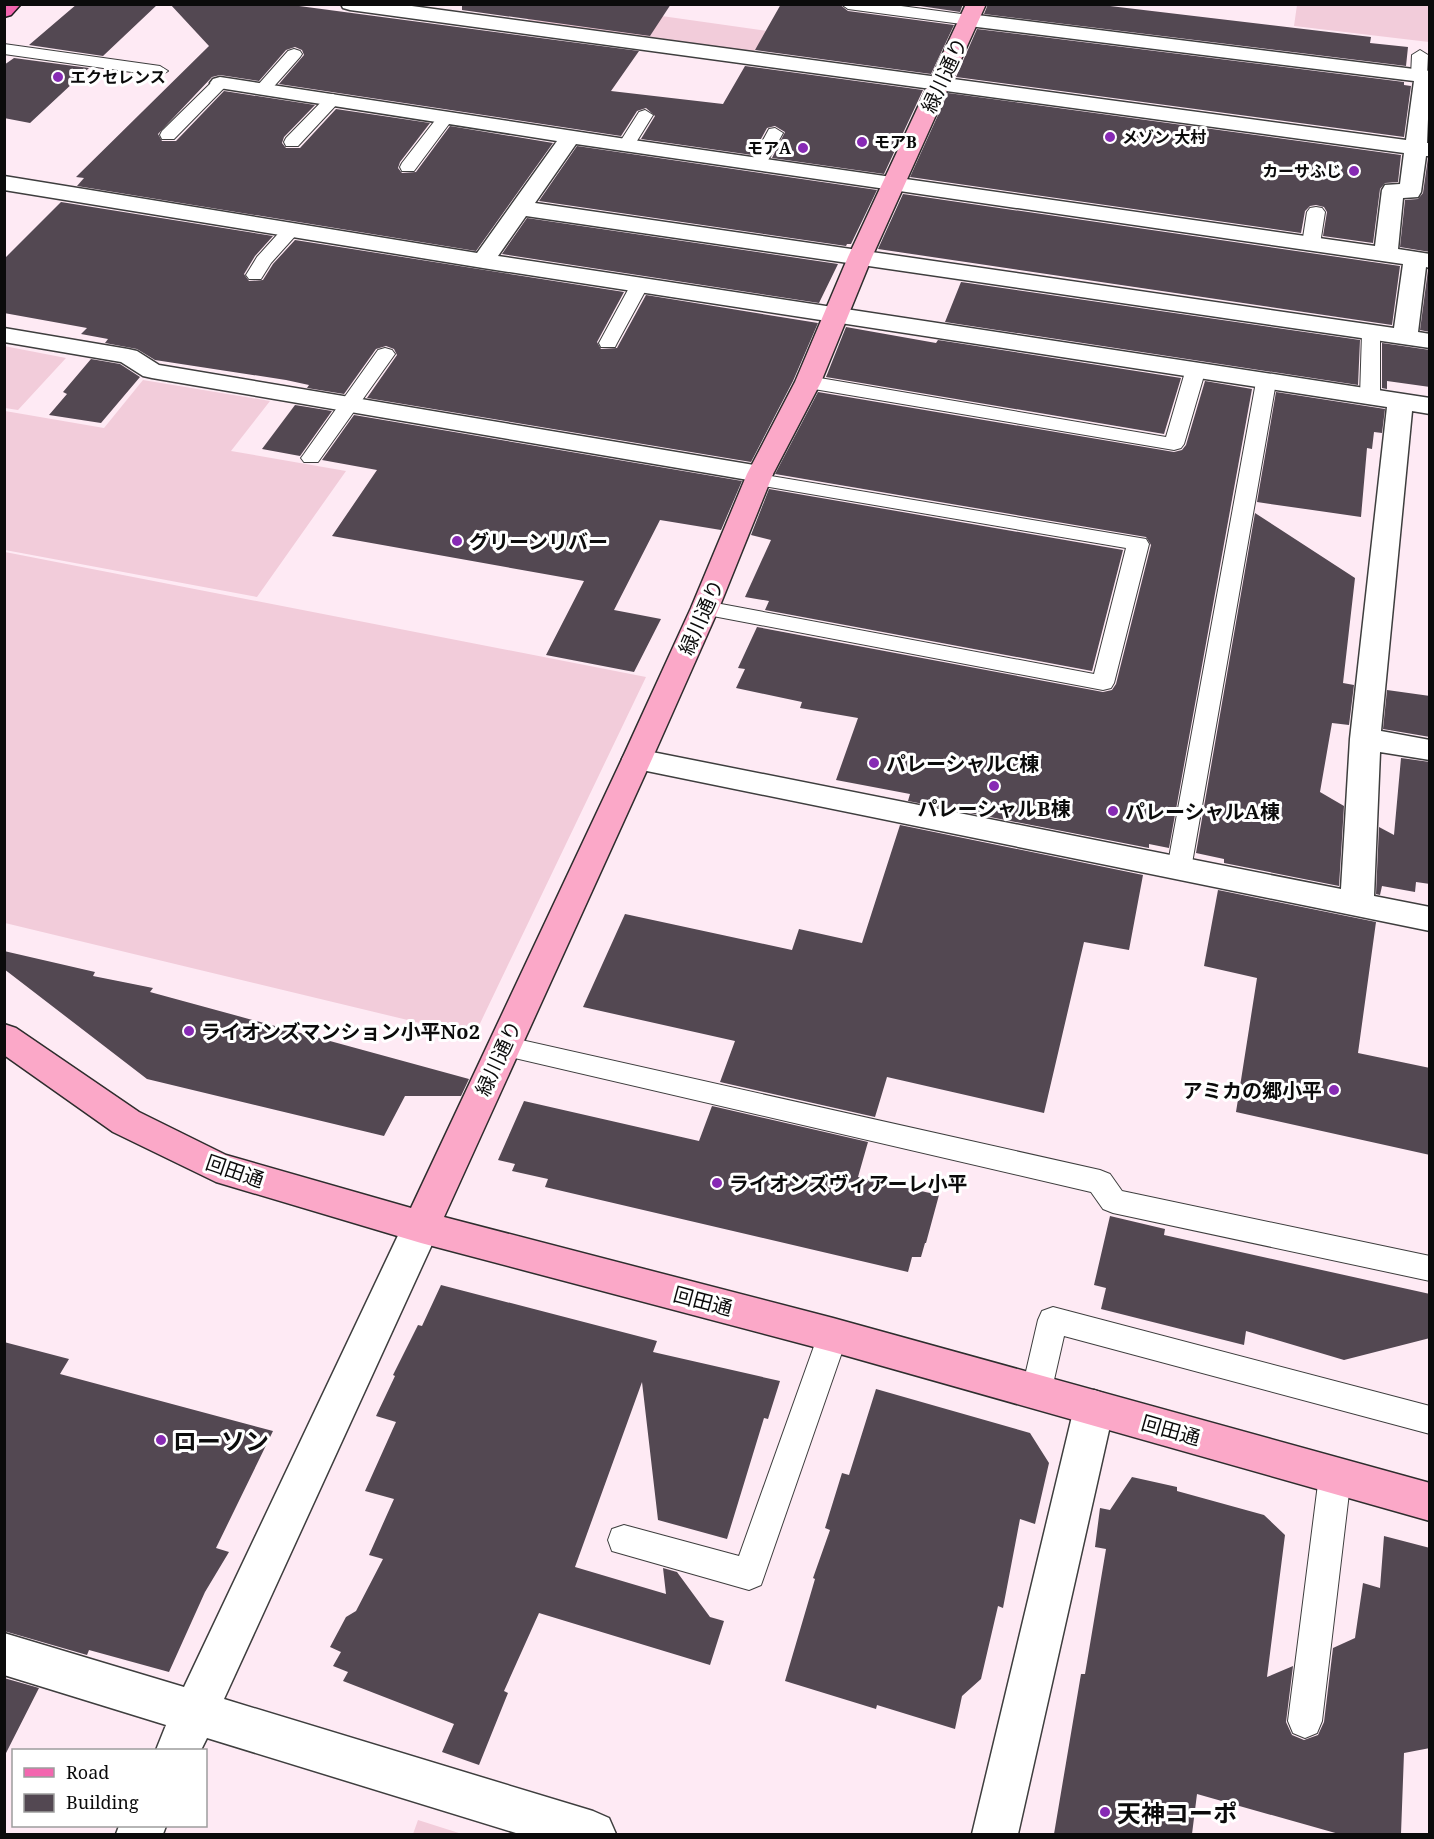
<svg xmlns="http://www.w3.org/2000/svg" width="1434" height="1839" font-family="'Noto Serif','Noto Sans JP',serif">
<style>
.farmland{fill:#f2ccda}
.building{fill:#534852}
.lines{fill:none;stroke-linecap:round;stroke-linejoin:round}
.lane-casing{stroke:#3e3e3e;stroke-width:2}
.street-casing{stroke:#3e3e3e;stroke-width:3}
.secondary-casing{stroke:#2d2d2d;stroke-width:3}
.primary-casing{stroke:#1c1c1c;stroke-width:3}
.lane{fill:#fff;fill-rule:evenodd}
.street{fill:#fff;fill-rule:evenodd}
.secondary{fill:#fba8c8;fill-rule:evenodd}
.primary{fill:#f366af;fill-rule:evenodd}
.poi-dot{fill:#872ab4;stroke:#fff;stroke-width:2}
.labels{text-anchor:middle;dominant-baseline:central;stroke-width:6;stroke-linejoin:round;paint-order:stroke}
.far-poi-label{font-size:16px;font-weight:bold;fill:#0b0b0b;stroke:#fff;text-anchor:start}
.street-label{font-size:20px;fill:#0b0b0b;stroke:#fff}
.poi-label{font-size:20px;font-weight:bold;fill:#0b0b0b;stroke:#fff;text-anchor:start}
.near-poi-label{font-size:24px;font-weight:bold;fill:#0b0b0b;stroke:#fff;text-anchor:start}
</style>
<rect width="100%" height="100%" fill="#feeaf4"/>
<path class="farmland" d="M577,4L768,31L751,56L523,25L541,5Z
M1297,5H1429V42L1294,26Z
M4,346L66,358L18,410L5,408Z
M143,380L270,401L231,451L346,471L257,597L5,550V411L104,428Z
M5,552L646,677L474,1036L5,923Z
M418,1820L462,1834H413Z"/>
<path class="building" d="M77,4H158L103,56L29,45Z
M170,4H284L639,51L611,91L723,104L745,66L923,90L884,174L772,158L785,132L775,126L767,128L752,155L641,139L655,116L646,108L637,111L621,136L279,84L304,55L302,50L295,47L286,50L259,81L220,75L212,77L158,134L162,141H176L224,91L315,105L284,137L282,143L286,148H300L336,109L430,123L400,162L398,168L402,173L416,172L450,126L553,143L476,251L77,186L84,178L76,177L209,46Z
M462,4H671L650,36L462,10Z
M781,4H839L848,11L954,25L931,74L755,50Z
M907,4H963L960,12Z
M988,4H1093L1371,37L1370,43L1408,47L1406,66L984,14Z
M977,29L1404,82V85L1411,86L1404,137L956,77Z
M14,58L89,68L30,123L4,118V65Z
M948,93L1401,155L1398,182L1385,183L1380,189L1373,243L1323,236L1327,212L1324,207L1316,205L1310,206L1305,211L1301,233L910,177Z
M577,146L877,190L851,244H847L846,246L539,201Z
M1428,158H1430V252L1400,247L1405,200L1418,199L1423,193Z
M903,194L1400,266L1392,325L878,249Z
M61,202L273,236L255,256L244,274L249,281L263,280L273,264L295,240L624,292L597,342L601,349L617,348L646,295L818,323L793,381L751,462L367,398L397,355L394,349L386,346L376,349L344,394L307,388L309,385L286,380L155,360L137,349L105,343L108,339L81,334L87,328L4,313V259Z
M527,218L838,264L819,303L502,254Z
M1428,270H1430V332L1420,330Z
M961,282L1360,340L1358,385L945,322Z
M846,327L936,343L938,340L1181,378L1164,434L826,377Z
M1382,343L1430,350V387L1387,381V389L1382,388Z
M91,359L120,364L140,377L101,423L49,415L67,394L63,392Z
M1205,381L1252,389L1169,848L1149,844V848L908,801L910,794L836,780L858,718L800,708L802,702L736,688L745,669L738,668L757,627L1103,692L1112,690L1116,684L1151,545L1146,537L775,474L818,392L1174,452L1182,450L1186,445Z
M1276,392L1385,409L1382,433L1374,432L1372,449L1367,448L1361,517L1257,502Z
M295,405L332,411L300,456L262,449Z
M354,415L742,481L721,530L660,520L614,610L661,619L634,672L546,655L584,581L332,536L377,470L322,460Z
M769,489L1123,550L1092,671L765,610L769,601L745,597L771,540L751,535Z
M1255,513L1355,578L1343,683L1354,685L1349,725L1332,723L1320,792L1344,806L1339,886L1224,863V859L1196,853Z
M1387,690L1430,696V737L1383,729Z
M1401,758L1430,762V884L1416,882L1415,892L1382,886L1380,895L1376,894L1379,827L1394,835Z
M900,825L1143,875L1129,950L1084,942L1044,1113L887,1077L875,1117L720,1082L735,1041L583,1007L625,914L792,950L799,929L862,943Z
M1218,890L1376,922L1358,1053L1430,1068V1155L1236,1112L1257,978L1204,966Z
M4,951L95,972L93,976L153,988L150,992L469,1079L461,1096H405L384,1136L147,1079L4,969Z
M524,1101L699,1141L712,1106L868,1142L858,1177L939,1195L926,1243H925L921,1257H912L908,1272L545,1187L548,1179L512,1171L515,1164L498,1160Z
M1110,1216L1165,1229L1164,1235L1430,1294V1338L1344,1360L1246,1331L1244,1345L1101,1309L1106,1288L1094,1285Z
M441,1285L657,1341L653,1352L780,1381L768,1419L764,1418L727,1539L658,1520L642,1382L575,1567L666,1594L663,1568L677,1572L710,1617L724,1621L710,1665L539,1613L504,1691L508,1693L479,1765L442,1752L454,1724L343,1681L348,1672L333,1666L341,1652L330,1647L346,1617L356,1611L383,1559L369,1555L394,1499L365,1491L396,1422L376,1416L395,1376L393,1375L418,1325L422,1326Z
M4,1342L69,1359L60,1374L273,1431L216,1548L229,1552L205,1592L169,1672L89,1650L87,1655L4,1631Z
M876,1389L1030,1433L1049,1463L1035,1524L1020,1519L1003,1608L998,1606L981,1679L962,1696L955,1729L877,1705L876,1709L785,1681L815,1579L813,1578L830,1530L825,1528L842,1473L849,1475Z
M1132,1477L1177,1487V1491L1264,1515L1285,1535L1267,1677L1293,1666L1286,1722L1292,1735L1304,1740L1318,1735L1324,1722L1333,1648L1355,1638L1363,1583L1380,1588L1384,1536L1430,1548V1748L1404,1753L1401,1834H1339L1197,1794L1192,1834H1054L1081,1674H1085L1106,1549L1095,1547L1100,1508L1110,1510Z
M4,1678L39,1688L4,1757Z"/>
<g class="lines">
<defs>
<path id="lane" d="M841,4H886L969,15L977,20L969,25L848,9Z
M4,44L160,66L168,71L160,76L4,54Z
M294,49L300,51L302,54L300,57L269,92H257L255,89L257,86L288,51Z
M1420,50L1428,55L1427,76L1419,81L1411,76L1412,55Z
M220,78L226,80L228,83L226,86L174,139H162L160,135L162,131L214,80Z
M333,94L341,99L339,102L298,146H286L284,142L286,138L327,96Z
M645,110L653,115L632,149L626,150L620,149L618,145L639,112Z
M446,112L454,117L452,120L414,171H402L400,167L402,163L440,114Z
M775,128L783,133L766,164L764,168H752L750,164L769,129Z
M1316,207L1322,208L1325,212L1320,244L1317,248H1305L1302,244L1307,212L1310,208Z
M291,225L297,226L300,230L297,234L271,263L261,279H249L246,275L257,257L285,226Z
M639,281L645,282L648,286L617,343L615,347H601L599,343L630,286L633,282Z
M1371,327L1378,329L1380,333V397L1377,401H1363L1360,397L1362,333L1364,329Z
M385,348L392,350L395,354L318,462H304L301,458L304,454L378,350Z
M1195,366L1202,368L1205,372L1184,444L1181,448L1174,450L808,388L801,386L798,382L801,378L808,376L1166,437L1185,372L1188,368Z
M1266,376L1273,378L1276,382L1191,869L1188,875L1179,878L1170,875L1167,869L1256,382L1259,378Z
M759,474L1146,539L1149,544L1114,683L1111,688L1103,690L697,613L694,608L697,603L705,601L1094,674L1126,548L752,484L749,480L752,476Z
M503,1036L1100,1170L1110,1174L1122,1191L1430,1256V1281L1113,1213L1103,1209L1091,1192L493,1053L490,1046L493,1039Z
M1053,1307L1430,1406V1434L1064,1336L1051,1393L1047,1403L1036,1407L1025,1403L1021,1393L1038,1320L1042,1311Z
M833,1322L844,1326L848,1335L761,1585L749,1590L612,1551L608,1540L612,1529L624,1525L739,1556L818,1335L822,1326Z
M1335,1461L1346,1466L1351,1476L1322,1721L1317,1733L1305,1738L1293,1733L1288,1721L1319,1476L1324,1466Z"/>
<path id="street" d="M341,4H397L1406,140L1414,81L969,26L962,24L959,20L962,16L969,14L1430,71L1427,143H1430V156H1426L1421,192L1418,197L1403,198L1398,249L1430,254V268L1426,267L1418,332L1430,334V348L526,216L498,256L1430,398V414L1412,411L1381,731L1430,740V760L1380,752L1374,896L1430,907V931L637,769L626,766L622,759L626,752L637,749L1341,889L1350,739L1387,407L483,268L4,190V176L477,253L557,141L213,87L210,83L213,79L220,77L626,139L1375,246L1382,190L1385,185L1400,184L1404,153L350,10L343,8ZM576,144L1403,264L1394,328L535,203Z
M4,328L128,349L137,351L159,365L760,466L769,468L773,474L769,480L760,482L152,378L143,376L121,362L4,342Z
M421,1211L434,1216L440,1227L224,1699L593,1811L609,1818L616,1834H519L207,1738L201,1750H156L166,1725L4,1675V1633L184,1687L402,1227L408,1216Z
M1094,1390L1108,1395L1114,1408L1018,1834H972L1074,1408L1080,1395Z
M119,1826H166L163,1834H116Z"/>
<path id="secondary" d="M966,4H986L872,257L821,382L773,474L719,608L652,759L444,1217L833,1318L1430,1483V1521L833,1352L421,1243L216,1182L113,1132L4,1055V1024L16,1028L139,1112L226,1155L411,1208L622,759L691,608L747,474L795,382L848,257Z"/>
<path id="primary" d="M4,4H21L11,15L4,17Z"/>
</defs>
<use href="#lane" class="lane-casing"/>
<use href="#street" class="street-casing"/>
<use href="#secondary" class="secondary-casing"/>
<use href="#primary" class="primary-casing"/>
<use href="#lane" class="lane"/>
<use href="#street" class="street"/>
<use href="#secondary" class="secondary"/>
<use href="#primary" class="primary"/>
</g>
<g class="poi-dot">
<circle cx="58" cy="77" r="6"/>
<circle cx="1110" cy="137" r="6"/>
<circle cx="862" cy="142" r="6"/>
<circle cx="803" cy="148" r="6"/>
<circle cx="1354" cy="171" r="6"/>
<circle cx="457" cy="541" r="6"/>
<circle cx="874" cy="763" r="6"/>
<circle cx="994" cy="786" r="6"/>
<circle cx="1113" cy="811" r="6"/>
<circle cx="189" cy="1031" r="6"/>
<circle cx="1334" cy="1090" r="6"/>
<circle cx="717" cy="1183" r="6"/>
<circle cx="161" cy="1440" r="6"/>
<circle cx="1105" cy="1812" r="6"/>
</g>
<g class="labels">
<g class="far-poi-label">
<text x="70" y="77">エクセレンス</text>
<text x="1122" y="137">メゾン 大村</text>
<text x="874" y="142">モアB</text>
<text x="791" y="148" text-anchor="end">モアA</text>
<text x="1342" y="171" text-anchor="end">カーサふじ</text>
</g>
<g class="street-label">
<text transform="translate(944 75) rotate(-65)">緑川通り</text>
<text transform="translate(701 617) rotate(-66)">緑川通り</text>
<text transform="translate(498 1058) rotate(-65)">緑川通り</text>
<text transform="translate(235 1171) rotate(19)">回田通</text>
<text transform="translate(703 1301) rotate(15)">回田通</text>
<text transform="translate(1171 1430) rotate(16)">回田通</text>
</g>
<g class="poi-label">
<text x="469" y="541">グリーンリバー</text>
<text x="886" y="763">パレーシャルC棟</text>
<text x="994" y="808" text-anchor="middle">パレーシャルB棟</text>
<text x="1125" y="811">パレーシャルA棟</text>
<text x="201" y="1031">ライオンズマンション小平No2</text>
<text x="1322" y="1090" text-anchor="end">アミカの郷小平</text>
<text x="729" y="1183">ライオンズヴィアーレ小平</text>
</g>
<g class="near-poi-label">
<text x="173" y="1440">ローソン</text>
<text x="1117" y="1812">天神コーポ</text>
</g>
</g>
<rect width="1434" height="1839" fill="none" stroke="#0b0b0b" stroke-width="12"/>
<rect x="12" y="1749" width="195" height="78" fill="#ffffff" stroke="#9d9d9d" stroke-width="1.5"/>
<rect x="24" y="1768" width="30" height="9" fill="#f366af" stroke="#9d9d9d" stroke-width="1.5"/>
<text x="66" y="1779" font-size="18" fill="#0b0b0b">Road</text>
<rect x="24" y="1794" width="30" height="18" fill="#534852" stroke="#9d9d9d" stroke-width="1.5"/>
<text x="66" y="1809" font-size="18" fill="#0b0b0b">Building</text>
</svg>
